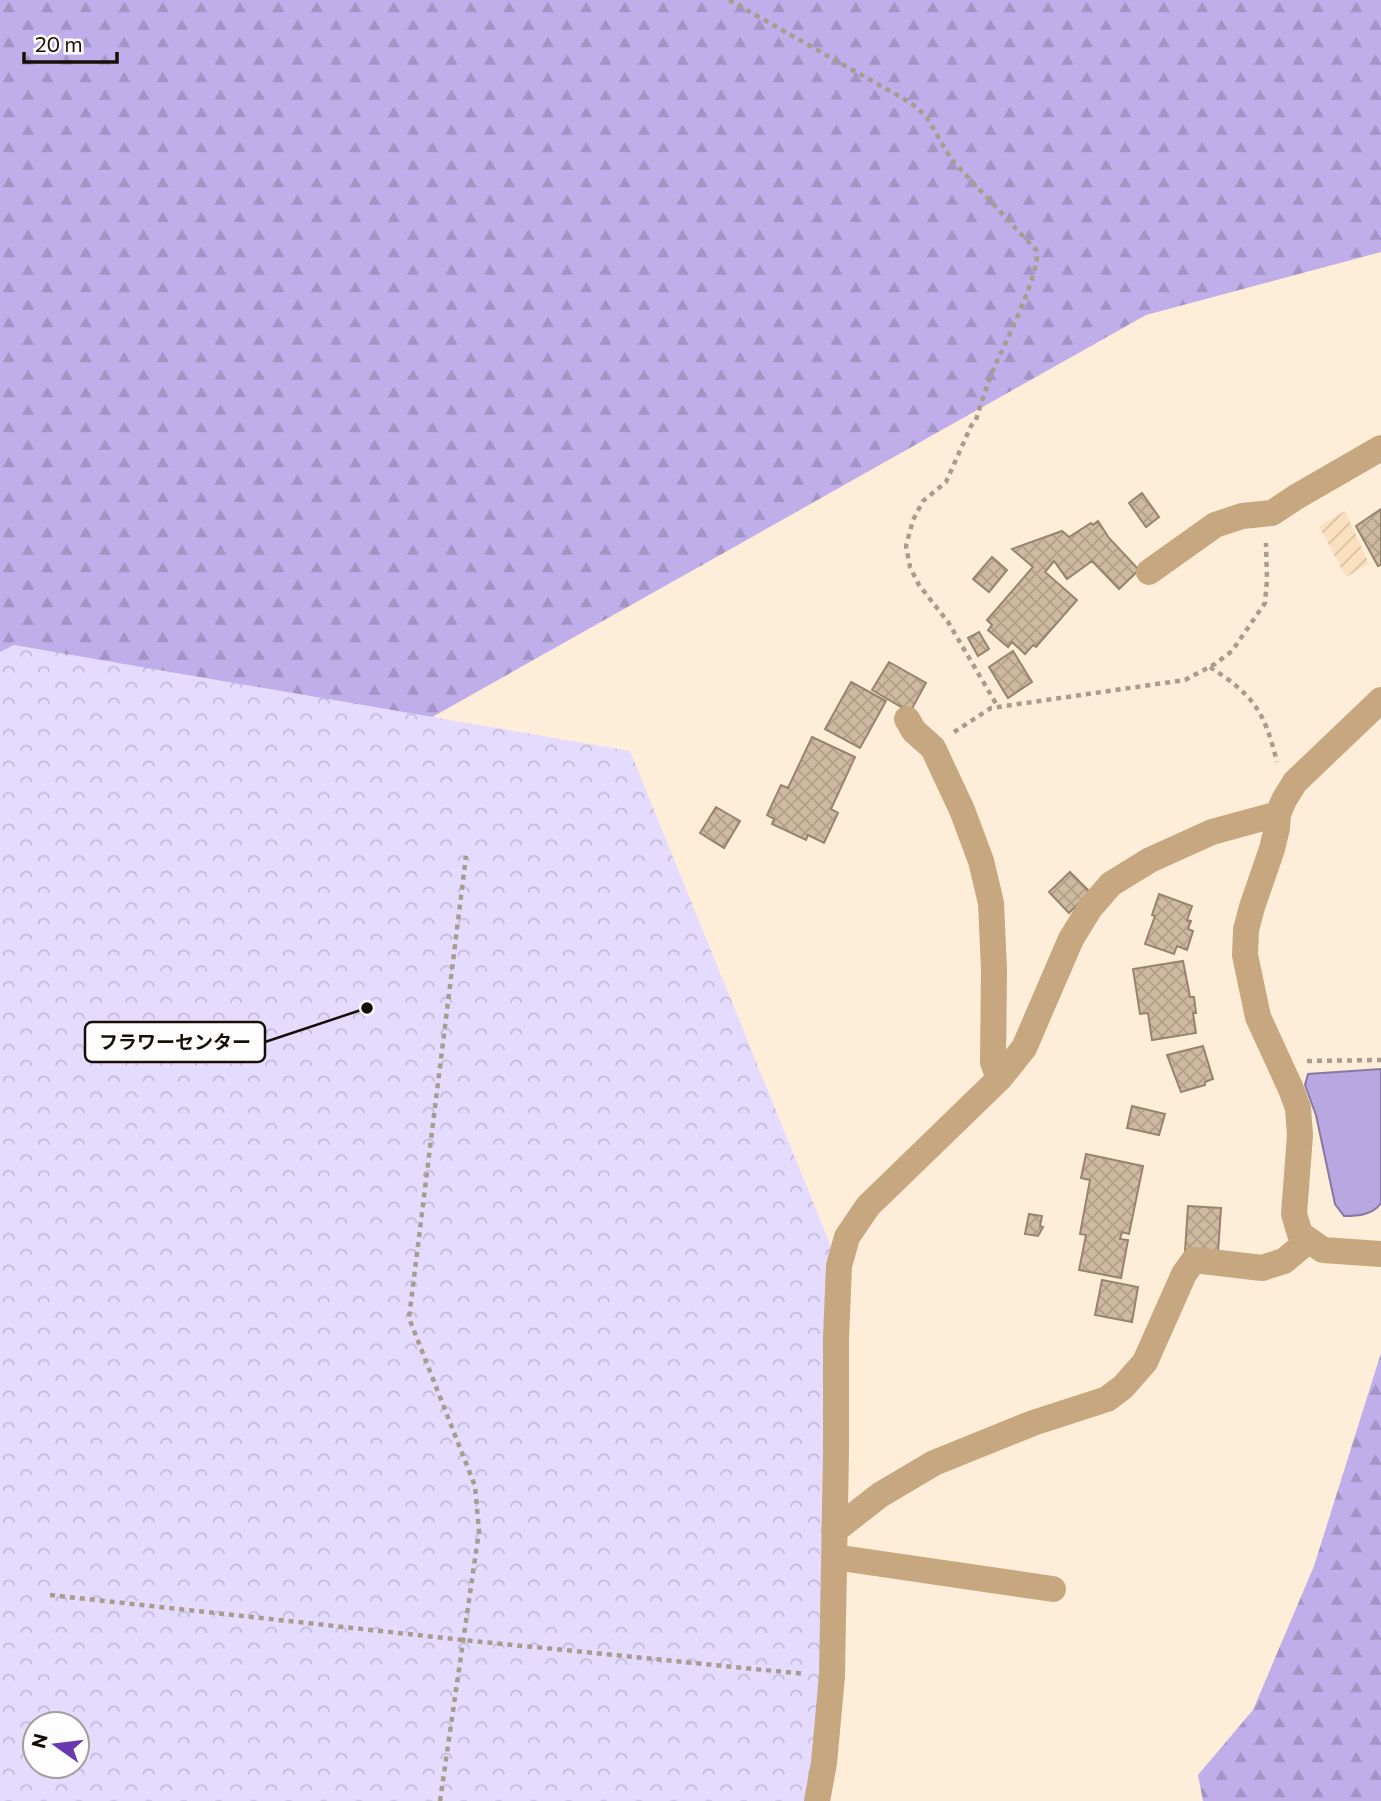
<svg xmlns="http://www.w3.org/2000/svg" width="1381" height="1801" font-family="Commissioner,'Noto Sans JP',sans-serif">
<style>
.industrial{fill:url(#industrial-furrows)}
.forest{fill:url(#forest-firs)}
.park{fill:url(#park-crowns);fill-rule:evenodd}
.water{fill:#b8a7e1;stroke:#8779a0;stroke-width:2}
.building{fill:url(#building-cross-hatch);stroke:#97846c;stroke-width:2}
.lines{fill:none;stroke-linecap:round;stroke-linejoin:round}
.path{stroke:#a99c8c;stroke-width:4.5;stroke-dasharray:5 5;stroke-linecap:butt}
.street{stroke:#c6a77f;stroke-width:26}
.leader{fill:none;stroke:#160f07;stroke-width:2.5}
.callout-dot{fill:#160f07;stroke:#fdfdfd;stroke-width:2.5}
.callout{fill:#fdfdfd;stroke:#160f07;stroke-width:2.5}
.callout-label{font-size:19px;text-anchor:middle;font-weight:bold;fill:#160f07}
</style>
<defs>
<pattern id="industrial-furrows" width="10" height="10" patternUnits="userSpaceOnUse" patternTransform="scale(1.75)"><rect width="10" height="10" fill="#fae0bf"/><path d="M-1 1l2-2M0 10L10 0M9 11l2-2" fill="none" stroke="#d6bfa3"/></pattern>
<pattern id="forest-firs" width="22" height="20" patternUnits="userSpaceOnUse" patternTransform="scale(1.75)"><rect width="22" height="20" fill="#bfaee9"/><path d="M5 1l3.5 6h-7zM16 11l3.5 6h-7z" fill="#a394c6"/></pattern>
<pattern id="park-crowns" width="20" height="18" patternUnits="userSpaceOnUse" patternTransform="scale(1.75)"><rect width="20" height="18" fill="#e4dbfe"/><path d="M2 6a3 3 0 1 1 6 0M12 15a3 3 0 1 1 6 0" fill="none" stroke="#c3bbd8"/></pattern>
<pattern id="building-cross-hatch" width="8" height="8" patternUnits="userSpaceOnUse" patternTransform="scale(1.75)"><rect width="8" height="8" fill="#cfbaa1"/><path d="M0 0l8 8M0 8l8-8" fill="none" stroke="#b19f89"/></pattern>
</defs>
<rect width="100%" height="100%" fill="#feedd8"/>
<path class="industrial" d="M1345,511L1369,564L1346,577L1319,526Z"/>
<path class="forest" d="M0,0H1381V252L1146,315L15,952L0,965Z
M1381,1353V1801H1203L1198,1775L1253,1710L1314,1566Z"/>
<path class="park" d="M14,645L630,751L839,1266L817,1801H0V652ZM35,1724H77V1766H35Z"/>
<path class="water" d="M1381,1069V1203C1373,1215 1358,1216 1344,1216L1335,1204L1316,1115L1305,1085L1308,1074Z"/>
<path class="building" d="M1142,493L1159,517L1146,527L1129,503Z
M1381,509V565L1378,566L1356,526Z
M1098,521L1109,538L1139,570L1119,589L1092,561L1067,579L1054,561L1045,572L1077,600L1036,647L1033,645L1025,654L1012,642L1008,647L988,630L992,625L987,620L1033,567L1012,549L1062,531L1069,537L1091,523L1093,525Z
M992,557L1007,570L989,592L973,579Z
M979,632L989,649L978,656L968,638Z
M1013,651L1032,682L1008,698L989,667Z
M889,662L926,683L910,712L872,690Z
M851,682L886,701L860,748L825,729Z
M812,737L855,757L831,809L838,813L824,843L808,835L806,840L772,824L774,819L767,815L781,785L788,788Z
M716,807L740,821L724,848L700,833Z
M1070,872L1090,892L1069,913L1049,892Z
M1159,894L1192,906L1187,920L1191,921L1188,929L1193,931L1187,950L1177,946L1174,954L1145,944L1155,916L1152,915Z
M1183,961L1190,997H1194L1196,1013H1193L1196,1033L1152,1040L1148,1013L1140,1014L1133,969Z
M1203,1046L1213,1079L1205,1082V1085L1181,1092L1167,1055Z
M1132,1106L1165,1114L1159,1135L1127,1128Z
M1086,1154L1143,1166L1129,1234L1122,1232L1120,1239L1128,1240L1121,1278L1079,1270L1086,1235L1080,1234L1090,1180L1081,1178Z
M1188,1206L1221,1208L1218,1253L1185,1251Z
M1029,1214L1042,1216L1040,1226L1043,1227L1038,1236L1025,1234Z
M1102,1280L1138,1287L1132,1322L1095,1315Z"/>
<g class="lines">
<path class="path" d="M729,0L911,103L926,116L951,159L1037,251C1040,274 1004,345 994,368C987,385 981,403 976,420L971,426L946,482L923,501L913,520L906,546L910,567L919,585L948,622L998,707
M1210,667C1254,696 1264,710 1277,762
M954,732L991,708L1185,680L1215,664L1232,651L1265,603L1267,580L1266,543
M1307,1061L1381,1060
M50,1595L463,1640L805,1674
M440,1801L479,1531L475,1486L409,1318L466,856"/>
<path class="street" d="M1149,572L1215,525L1242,516L1272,513L1296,497L1381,448
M1381,700L1295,782L1284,800L1278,814L1277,828L1272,849L1252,907L1246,930L1245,955L1258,1017L1291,1089L1298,1108L1300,1135L1294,1214L1300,1234L1323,1250L1381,1254
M907,719L914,731L933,748L962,810L981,861L991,903L994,969L993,1062L999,1079
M834,1531L880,1495L934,1463L1033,1423L1107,1399L1123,1387L1145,1362L1184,1274L1194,1260L1262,1268L1284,1261L1308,1241
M834,1557L1053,1589
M817,1801L824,1763L832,1676L836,1451V1338L839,1266L847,1237L868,1206L999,1079L1024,1048L1071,939L1090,908L1111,884L1150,860L1212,832L1278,814"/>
</g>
<path class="leader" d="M367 1008L265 1042"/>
<circle class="callout-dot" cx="367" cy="1008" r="7"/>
<rect class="callout" x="85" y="1022" width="180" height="40" rx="7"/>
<g class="callout-label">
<text x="175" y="1049">フラワーセンター</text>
</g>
<g transform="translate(56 1745) rotate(284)"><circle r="33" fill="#fdfdfd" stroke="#a19e9b" stroke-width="2"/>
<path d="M0-5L12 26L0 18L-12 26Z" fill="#6a39b0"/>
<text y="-10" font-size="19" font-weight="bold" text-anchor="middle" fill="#160f07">N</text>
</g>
<path d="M24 52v10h93v-10" fill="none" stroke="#160f07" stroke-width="3.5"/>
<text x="35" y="52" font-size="21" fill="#160f07" stroke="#fdfdfd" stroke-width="5" paint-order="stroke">20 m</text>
</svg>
